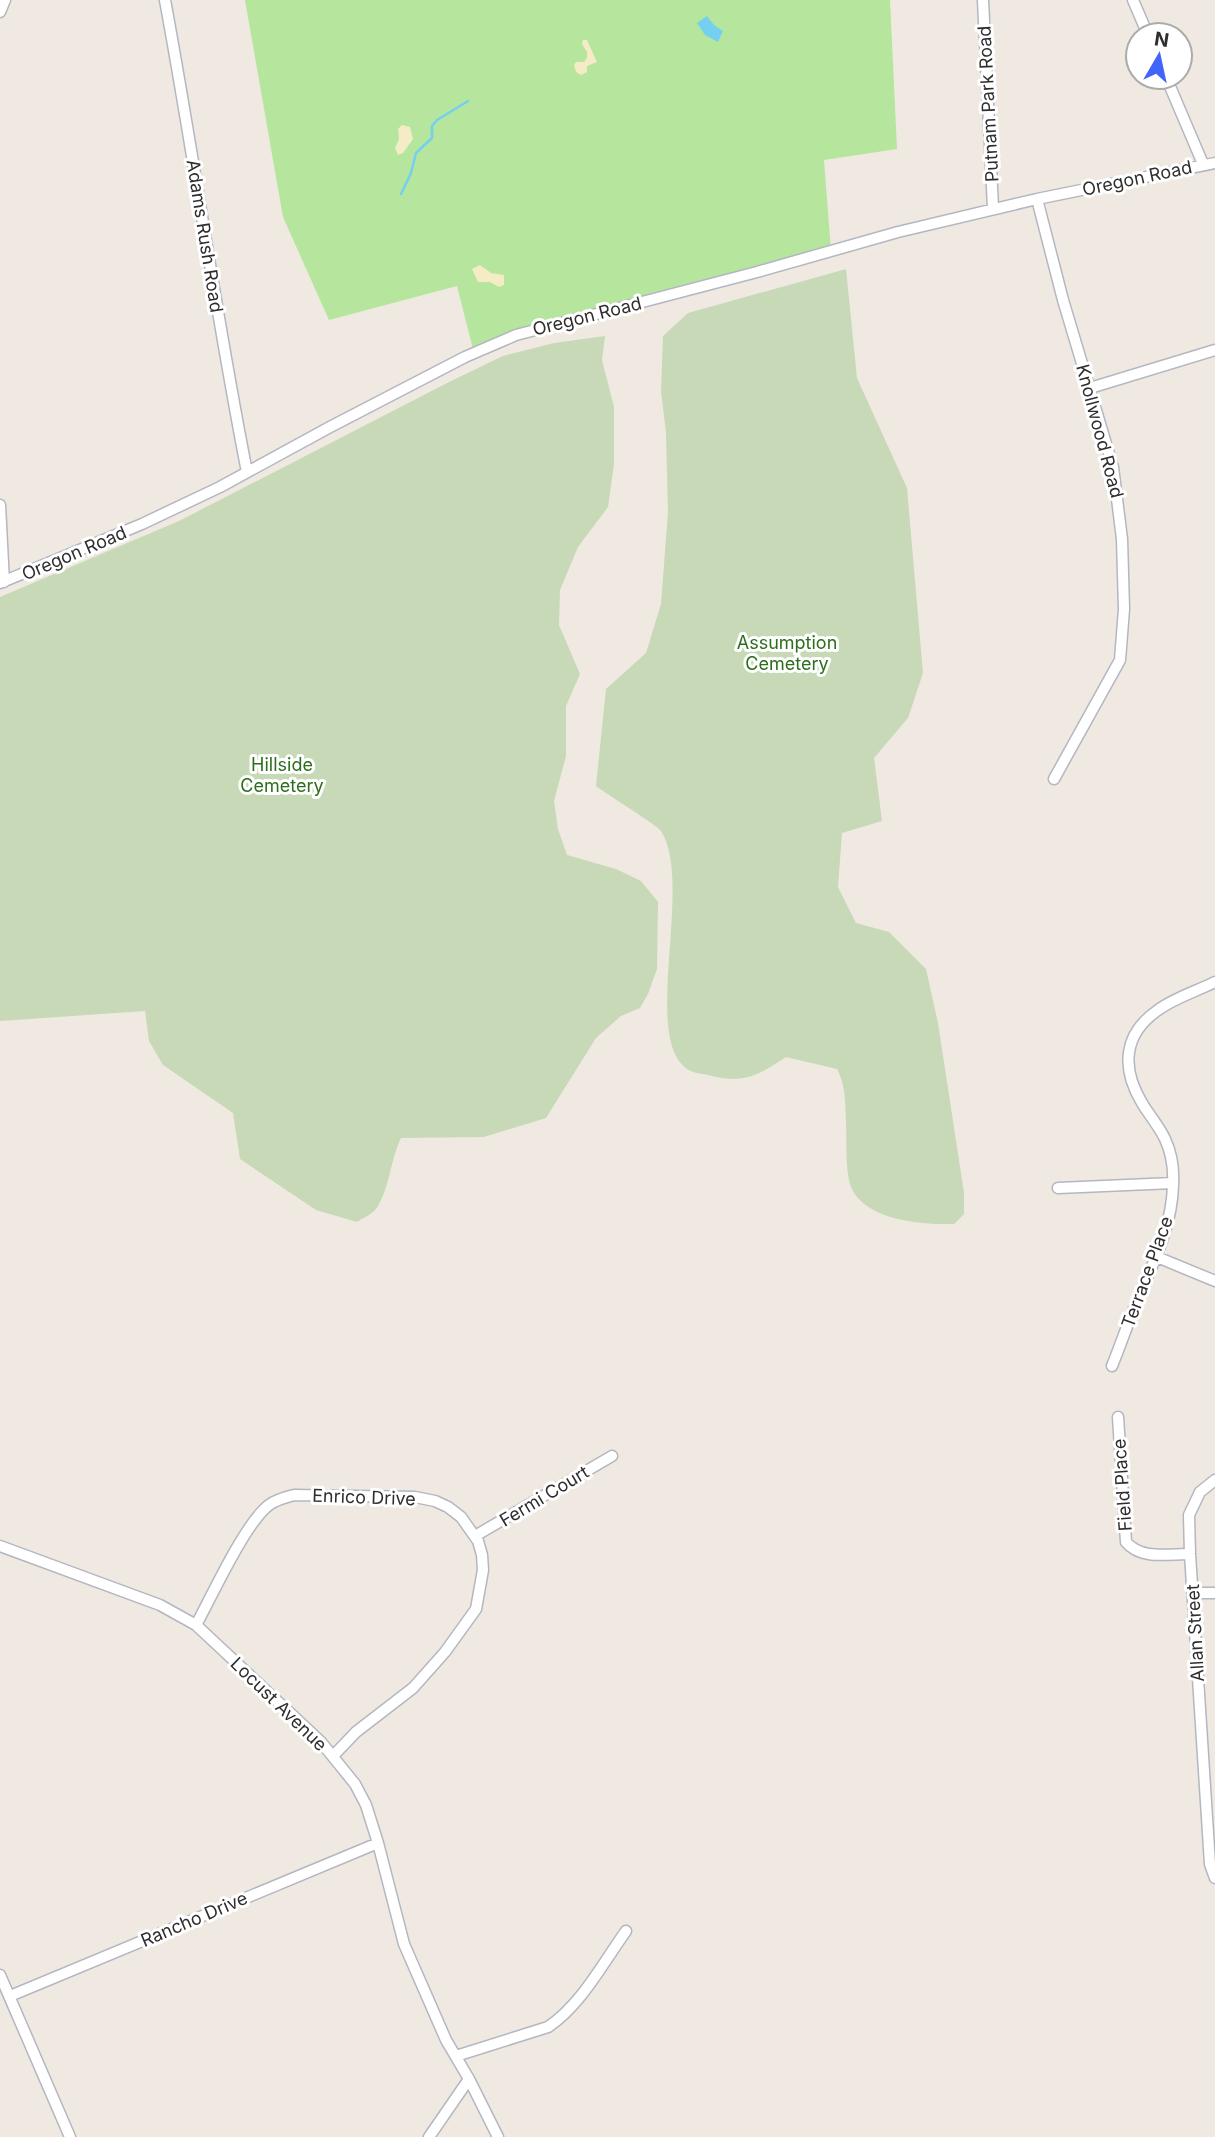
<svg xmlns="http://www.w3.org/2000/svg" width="1215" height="2137" font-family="Inter,sans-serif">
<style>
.green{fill:#b6e59e}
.sand{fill:#f3ecc5}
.cemetery{fill:#c8d9b8}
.water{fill:#75cff0}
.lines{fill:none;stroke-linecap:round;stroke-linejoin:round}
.stream{stroke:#75cff0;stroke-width:2.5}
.minor-casing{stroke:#b4b7c1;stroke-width:13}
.minor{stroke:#fff;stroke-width:10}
.labels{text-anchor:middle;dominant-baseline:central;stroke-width:6;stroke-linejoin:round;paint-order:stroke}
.street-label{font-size:18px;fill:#2e2e2e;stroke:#fff}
.park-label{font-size:18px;fill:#2c6e1b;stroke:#fff}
</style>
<rect width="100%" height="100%" fill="#efe9e1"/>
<path class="green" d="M245,0H890L897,149L824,160L831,251L473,349L457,286L329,320L283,217Z"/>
<path class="sand" d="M583,40H587L597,62L587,66V72L581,75L576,72L574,65L576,62H584L587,58V52L582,44Z
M402,125L410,127L413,139L403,153L398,155L395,148L399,139L398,129Z
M480,265L491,273L504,275V285L499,287L490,282H478L472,269Z"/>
<path class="cemetery" d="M846,269L857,378L907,488L923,673L908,718L874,758L882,821L842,833L838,887L856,923L889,932L926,969L938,1023L964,1193V1214L954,1224C921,1225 857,1220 849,1180C845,1161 847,1140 846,1121C845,1102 846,1086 837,1069L786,1057C758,1075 746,1084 712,1076C706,1074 697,1074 691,1071C638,1046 695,883 661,831C657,825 606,794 596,786L606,689L646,653L661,604L668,512L666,433L661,391L663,336L688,313Z
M605,336L602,360L614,407V464L608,507L578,547L560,590L559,625L580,674L566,706V756L554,801L558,829L567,855L616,869L641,881L658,902L657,969L648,994L640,1008L621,1016L596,1038L546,1118L484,1137L401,1138C390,1160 390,1189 376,1209C372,1214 363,1218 357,1222L316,1210L240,1159L233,1113L163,1065L149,1041L145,1011L0,1021V597L179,521L451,381L503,356L554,343Z"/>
<path class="water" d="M707,16L714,25L723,31L718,42L705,35L697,23Z"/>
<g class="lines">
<path class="stream" d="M401,194L411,173L416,153L432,138V126L437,120L468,101"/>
<defs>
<path id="minor" d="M165,0C194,157 216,315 247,472
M983,0L993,208
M1133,0L1148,35
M0,12L5,0
M1166,77L1203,164
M1037,199L1063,300L1113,467L1122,539L1124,609L1120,660L1054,779
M1090,388L1215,350
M0,505L4,582
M0,583L142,524L220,487L330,427L465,357L516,335L757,272L898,232L1037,199L1215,163
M1058,1188L1173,1183
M1157,1257L1215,1281
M1112,1366C1120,1346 1127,1326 1135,1306C1151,1267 1172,1229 1173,1185C1174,1169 1172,1154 1165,1139C1159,1126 1149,1115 1142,1103C1121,1068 1123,1034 1158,1010C1174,998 1197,991 1215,982
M1118,1417L1126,1542C1141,1560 1168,1554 1190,1554
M1215,1480L1200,1492L1189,1515L1190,1554L1210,1864L1215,1878
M475,1536L612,1456
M0,1546L160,1605L196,1625L321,1742L355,1784L366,1805L378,1843L404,1944L446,2040L469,2079L498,2137
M1193,1593H1215
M196,1625C212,1596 245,1523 269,1505C277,1499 286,1497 294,1495L415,1497L435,1501L448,1507L461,1517L478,1541L482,1555L483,1570L476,1609L445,1652L413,1688L356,1732L333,1756
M0,1975L70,2137
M10,1996L378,1843
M456,2056L548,2027C581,2005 603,1963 626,1931
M429,2137L469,2079"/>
</defs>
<use href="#minor" class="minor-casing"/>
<use href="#minor" class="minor"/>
</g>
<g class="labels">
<g class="street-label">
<text transform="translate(988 104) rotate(-93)">Putnam Park Road</text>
<text transform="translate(1137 178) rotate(-12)">Oregon Road</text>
<text transform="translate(205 236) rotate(81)">Adams Rush Road</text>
<text transform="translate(587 316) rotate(-14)">Oregon Road</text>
<text transform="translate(1100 431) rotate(75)">Knollwood Road</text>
<text transform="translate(74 553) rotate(-23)">Oregon Road</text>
<text transform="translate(1147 1272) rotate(-70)">Terrace Place</text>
<text transform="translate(1122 1485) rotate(-94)">Field Place</text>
<text transform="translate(544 1496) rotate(-31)">Fermi Court</text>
<text transform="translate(364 1497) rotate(2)">Enrico Drive</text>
<text transform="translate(1195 1633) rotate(-93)">Allan Street</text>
<text transform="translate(279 1704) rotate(44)">Locust Avenue</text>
<text transform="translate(194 1919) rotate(-23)">Rancho Drive</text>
</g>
<g class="park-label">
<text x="787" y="642">Assumption<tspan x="787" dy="21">Cemetery</tspan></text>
<text x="282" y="764">Hillside<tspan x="282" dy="21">Cemetery</tspan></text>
</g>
</g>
<g transform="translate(1159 56) rotate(9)"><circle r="33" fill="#ffffff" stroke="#ababab" stroke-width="2"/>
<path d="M0-5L12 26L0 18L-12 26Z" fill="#4264fb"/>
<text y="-10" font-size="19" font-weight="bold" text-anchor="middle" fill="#2e2e2e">N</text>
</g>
</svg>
